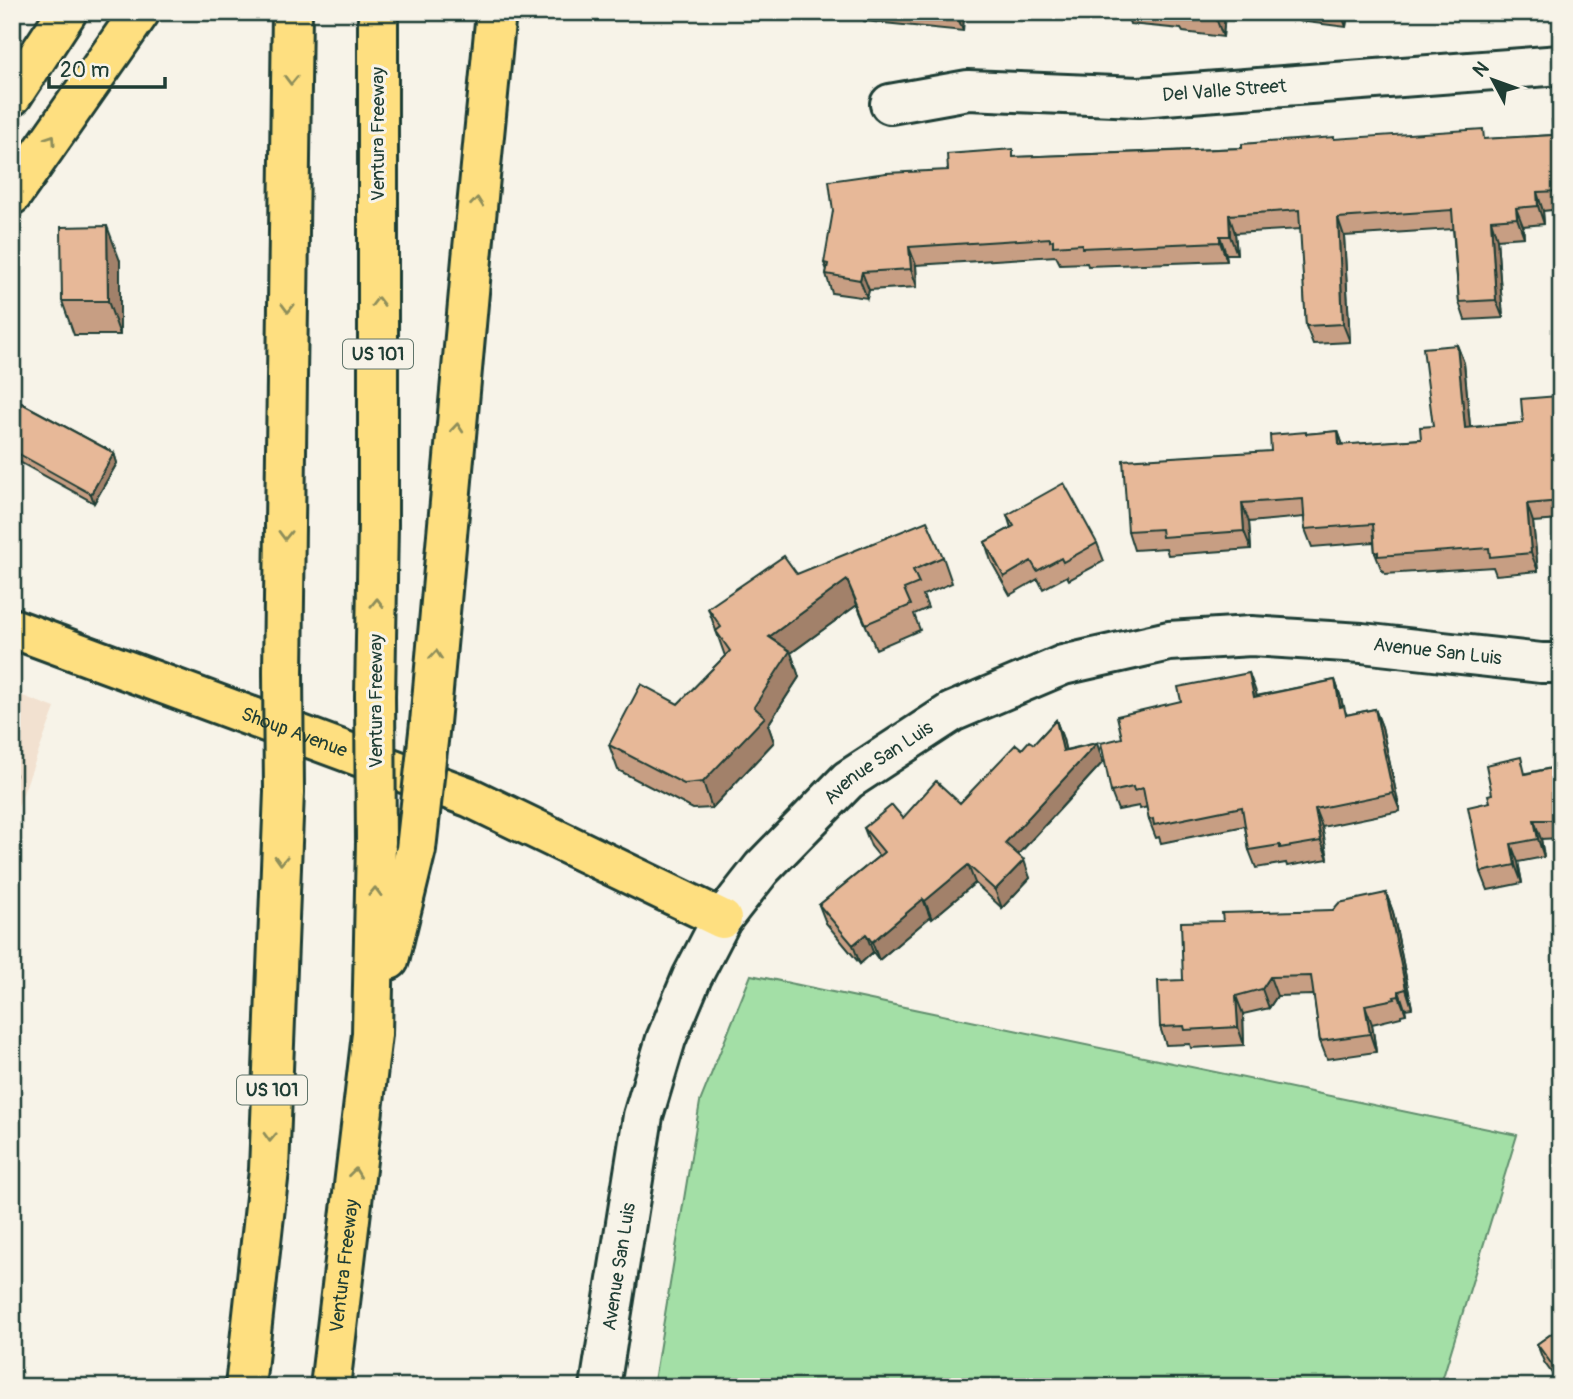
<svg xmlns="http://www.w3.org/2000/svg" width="1573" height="1399" font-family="Pangolin,sans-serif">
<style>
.built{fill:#f2e1d0}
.green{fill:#a3dfa6;stroke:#618e6d;stroke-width:2}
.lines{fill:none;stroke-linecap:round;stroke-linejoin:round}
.minor-casing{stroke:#1f3d34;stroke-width:44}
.major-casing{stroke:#1f3d34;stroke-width:44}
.highway-casing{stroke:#1f3d34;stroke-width:44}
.minor{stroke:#f7f3e8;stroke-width:38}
.major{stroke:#fedf80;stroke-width:38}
.highway{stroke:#fedf80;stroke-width:38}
.highway-bridge-casing{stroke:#1f3d34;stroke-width:44;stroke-linecap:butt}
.highway-bridge{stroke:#fedf80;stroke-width:38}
.wall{fill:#c79e83;stroke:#1f3d34;stroke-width:2}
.shaded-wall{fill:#a2816a;stroke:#1f3d34;stroke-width:2}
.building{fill:#e7b898;stroke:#1f3d34;stroke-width:2}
.oneway{stroke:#8e8e5a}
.labels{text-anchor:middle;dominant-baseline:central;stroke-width:6;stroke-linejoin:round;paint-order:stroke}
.shield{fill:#f7f3e8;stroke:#60746a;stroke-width:2}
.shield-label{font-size:18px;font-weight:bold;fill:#1f3d34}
.street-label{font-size:19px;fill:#1f3d34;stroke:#f7f3e8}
</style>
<rect width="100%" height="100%" fill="#f7f3e8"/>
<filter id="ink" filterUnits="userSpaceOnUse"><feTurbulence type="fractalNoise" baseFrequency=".0143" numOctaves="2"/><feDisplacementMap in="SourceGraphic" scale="14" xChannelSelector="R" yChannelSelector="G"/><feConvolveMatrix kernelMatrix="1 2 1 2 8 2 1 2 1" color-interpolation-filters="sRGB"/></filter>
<g filter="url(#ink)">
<path class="built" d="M12,692L55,708L12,823Z"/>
<path class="green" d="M751,975L1517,1135L1440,1387H653L700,1102Z"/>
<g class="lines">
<defs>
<g id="minor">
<path id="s1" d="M890,104L968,90L1139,97L1561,65"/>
<path id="s2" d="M600,1387L643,1116L666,1039L692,977L722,919L762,868L848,780L952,712L1063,665L1169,641L1251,636L1362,643L1541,663H1561"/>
</g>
<g id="major">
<path d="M12,96L67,12"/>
<path d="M12,195L140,12"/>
<path id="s3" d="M12,628L469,797L722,919"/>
</g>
<g id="highway">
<path d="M283,672L292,12"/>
<path d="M375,696L378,524V12"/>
<path d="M430,723L472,259L496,12"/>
<path d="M389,960L416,849"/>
<path d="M245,1387L269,1170L284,792"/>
<path id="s4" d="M330,1387L372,1034L376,842"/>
</g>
</defs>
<use href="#minor" class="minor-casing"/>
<use href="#major" class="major-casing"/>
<use href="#highway" class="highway-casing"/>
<use href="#minor" class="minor"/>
<use href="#major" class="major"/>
<use href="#highway" class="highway"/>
<defs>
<path id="highway-bridge" d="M283,672L284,792
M375,696L376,842
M416,849L430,723"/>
</defs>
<use href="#highway-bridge" class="highway-bridge-casing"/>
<use href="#highway-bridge" class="highway-bridge"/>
</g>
<path class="wall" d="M861,12H964L963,31L864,21Z
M1100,12H1225L1223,37L1183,32L1181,29L1130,24L1127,15Z
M1295,12H1348L1346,27L1299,21Z
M1561,120V209L1543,211L1544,224L1523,226L1524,237L1497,239L1503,318L1465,320L1459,302L1453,229L1344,236L1350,342L1313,344L1306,326L1301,229L1235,233L1237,254H1226L1227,261L1088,266L1087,263L1060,264L1056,256L916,265L917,287L869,290L867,298L832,293L826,274L827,270L824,263L948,170L1016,157L1242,148L1335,139H1487L1553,135Z
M120,261V335H74L62,301Z
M1457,345L1464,363L1470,427L1523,423L1558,396L1561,403V520L1533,522L1538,571L1496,575L1493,567L1385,574L1384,571H1382L1375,553L1374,542L1312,547L1305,529L1304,517L1249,522L1251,549L1168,555L1166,548L1134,550L1128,531L1271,451L1306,434L1338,431L1343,445L1421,439L1433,426Z
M12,398L114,453L117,463L94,503L12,458Z
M1007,515L1097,543L1104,561L1069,580L1067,576L1043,589L1038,579L1010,595L991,561L985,542L1011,528Z
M943,557L952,583L923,595L928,608L914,614L920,630L876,649L857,605L791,653L799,677L768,725L774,742L712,808L693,809L618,770L609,745L678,704L725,656L708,608L797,574Z
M1249,673L1256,696L1335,680L1341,698L1343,707L1347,715L1375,709L1382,727L1400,811L1322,827L1328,859L1287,866L1286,863L1256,868L1249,850L1245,826L1161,843L1159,837L1156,838L1149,820L1147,807L1140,809L1139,806L1118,810L1111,792L1122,738L1181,701Z
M1056,720L1063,739L1065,750L1097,743L1103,762L1018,855L1030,878L1002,908L975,883L932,919L930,917L879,960L873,952L860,964L826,923L819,905L879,856L871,846L864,828L960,803L1022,749L1034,744Z
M1561,766V838L1541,839L1544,857L1518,862L1522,883L1488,890L1481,872L1490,802L1492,794L1527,773Z
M1386,893L1393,912L1412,1008L1405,1009L1406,1014L1401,1015V1017L1372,1024L1376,1052L1327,1059L1320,1041L1314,995L1277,996L1269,1008L1243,1014L1244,1045L1191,1048L1190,1044L1166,1045L1160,1027L1183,980L1223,921L1333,910Z
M1561,1327V1386L1544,1362L1537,1344Z"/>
<path class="shaded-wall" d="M956,12H964L963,31Z
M1217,12H1225L1223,37L1216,18Z
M1341,12H1348L1346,27Z
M1537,192L1543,211L1544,224L1538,206Z
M1516,208L1523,226L1524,237L1517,218Z
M1229,215L1235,233L1237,254L1230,236Z
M1338,218L1344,236L1350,342L1343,324Z
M1491,220L1497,239L1503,318L1496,300Z
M107,226L120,261V335L108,301Z
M1220,236L1226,254L1227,261L1220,242Z
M909,247L916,265L917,287L911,269Z
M862,272L869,290L867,298L860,280Z
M1457,345L1464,363L1472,446L1465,428Z
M1558,396L1561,403V428Z
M1338,431L1344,449L1339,445Z
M114,453L117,463L94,503L91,494Z
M1242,503L1249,522L1251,549L1244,531Z
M1527,504L1533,522L1538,571L1531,553Z
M847,580L857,605L791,653L799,677L768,725L774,742L712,808L703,782L754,707L769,637Z
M1249,673L1256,692L1260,715L1254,697Z
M1335,680L1341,698L1347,725L1340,707Z
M1375,709L1382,727L1400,811L1393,793Z
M1056,720L1063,739L1070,769L1063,751Z
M1097,743L1103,762L1012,861L1005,843Z
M12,765L16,775L12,785Z
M1315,809L1322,827L1328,859L1321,841Z
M1534,820L1541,839L1544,857L1538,839Z
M1511,844L1518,862L1522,883L1515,865Z
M1024,860L1030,878L1002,908L995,890Z
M968,865L975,883L932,919L925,901Z
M1386,893L1393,912L1412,1008L1406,989Z
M923,899L930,917L879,960L872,942Z
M866,934L873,952L860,964L853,945Z
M1270,977L1277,996L1269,1008L1262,989Z
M1399,991L1405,1009L1406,1014L1399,996Z
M1236,996L1243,1014L1244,1045L1238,1027Z
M1365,1005L1372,1024L1376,1052L1370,1034Z"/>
<path class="building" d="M1176,12H1217L1216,18L1176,14Z
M1552,120H1561V191L1537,192L1538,206L1516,208L1517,218L1491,220L1496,300L1459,302L1452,210L1338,218L1343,324L1306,326L1299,210L1229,215L1230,236H1220V242L1082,248V244L1053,246V240L1050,241V238L909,247L911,269L862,272L860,280L826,274L828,264L824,263L833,211L829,181L886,173L948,170L947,154L1013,149V157L1149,152L1242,148V144L1334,137V139L1483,129L1484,139L1553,135Z
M107,226L108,301H62L61,227Z
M1457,345L1465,428L1523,423L1521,399L1558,396L1561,428V501L1527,504L1531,553L1490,557L1489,548L1378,556V552L1375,553L1373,524L1305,529L1303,499L1242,503L1244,531L1162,537L1161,529L1128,531L1123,460L1271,451L1270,435L1306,432V434L1338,431L1339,445L1421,439L1420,427L1433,426L1423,348Z
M12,398L114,453L91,494L12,450Z
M1064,483L1097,543L1063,562L1061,558L1037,571L1031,561L1004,577L985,542L1014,526L1007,515Z
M927,521L943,557L913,570L919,583L904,589L911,605L866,624L847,580L769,637L790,651L754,707L765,717L703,782L684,784L609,745L641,684L678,704L730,651L716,631L721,627L708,608L784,556L797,574Z
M1249,673L1254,697L1335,680L1340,707L1344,706L1346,715L1375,709L1393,793L1315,809L1321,841L1280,848V845L1249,850L1242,807L1154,825L1153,819L1149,820L1143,788L1134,791L1133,787L1111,792L1101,743L1122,738L1117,716L1181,701L1178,687Z
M1056,720L1063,751L1097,743L1005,843L1024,860L995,890L968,865L925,901L923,899L872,942L866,934L853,945L819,905L884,852L864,828L892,805L903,818L936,781L960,803L1016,744L1022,749L1029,741L1034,744Z
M1521,757L1525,774L1561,766V820H1534L1538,839L1511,844L1515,865L1481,872L1468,807L1490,802L1488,795L1492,794L1486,765Z
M1386,893L1406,989L1399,991V996L1394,997L1395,999L1365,1005L1370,1034L1320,1041L1311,976L1270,977L1262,989L1236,996L1238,1027L1185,1030L1184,1026L1160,1027L1158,981L1183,980L1181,922L1223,921L1222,913L1333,910L1339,903Z
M1561,1327V1377L1537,1344Z"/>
<defs><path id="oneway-chevron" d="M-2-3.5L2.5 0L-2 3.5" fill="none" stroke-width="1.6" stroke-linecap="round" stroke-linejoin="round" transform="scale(1.75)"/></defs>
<g class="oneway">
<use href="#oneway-chevron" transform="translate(291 80) rotate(91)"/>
<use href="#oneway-chevron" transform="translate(51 139) rotate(-56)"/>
<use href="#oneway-chevron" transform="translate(477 202) rotate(-84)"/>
<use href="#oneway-chevron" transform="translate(378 302) rotate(-90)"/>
<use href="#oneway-chevron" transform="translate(288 308) rotate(91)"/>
<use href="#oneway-chevron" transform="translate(457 428) rotate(-85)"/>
<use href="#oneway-chevron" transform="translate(285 535) rotate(91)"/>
<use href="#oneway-chevron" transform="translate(377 603) rotate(-89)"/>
<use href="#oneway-chevron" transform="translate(436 655) rotate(-85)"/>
<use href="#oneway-chevron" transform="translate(281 860) rotate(92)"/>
<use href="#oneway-chevron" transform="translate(375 892) rotate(-89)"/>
<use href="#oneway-chevron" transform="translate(270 1137) rotate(92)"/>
<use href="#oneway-chevron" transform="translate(355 1173) rotate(-83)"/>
</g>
</g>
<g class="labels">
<g class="shield">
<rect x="343" y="339.5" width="70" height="29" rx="5"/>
<rect x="237" y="1075.5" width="70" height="29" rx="5"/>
</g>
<g class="shield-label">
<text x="378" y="354">US 101</text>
<text x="272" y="1090">US 101</text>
</g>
<g class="street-label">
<text stroke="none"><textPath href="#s1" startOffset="336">Del Valle Street</textPath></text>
<text transform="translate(378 134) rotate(-90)">Ventura Freeway</text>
<text stroke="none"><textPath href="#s2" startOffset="1298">Avenue San Luis</textPath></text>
<text transform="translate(376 701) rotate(-90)">Ventura Freeway</text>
<text stroke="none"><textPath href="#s3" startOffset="301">Shoup Avenue</textPath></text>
<text stroke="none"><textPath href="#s2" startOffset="710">Avenue San Luis</textPath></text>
<text stroke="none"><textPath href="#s2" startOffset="122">Avenue San Luis</textPath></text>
<text stroke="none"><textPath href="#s4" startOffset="122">Ventura Freeway</textPath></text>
</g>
</g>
<rect width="1573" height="1399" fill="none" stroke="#f7f3e8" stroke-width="42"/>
<rect x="21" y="21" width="1531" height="1357" fill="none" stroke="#1f3d34" stroke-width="2.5" filter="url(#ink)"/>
<g transform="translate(1493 80) rotate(311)" stroke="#f7f3e8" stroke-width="5" paint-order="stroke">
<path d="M0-5L12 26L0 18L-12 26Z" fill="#1f3d34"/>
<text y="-10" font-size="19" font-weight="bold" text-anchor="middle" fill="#1f3d34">N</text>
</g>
<path d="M49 77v10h116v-10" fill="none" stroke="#1f3d34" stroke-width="3.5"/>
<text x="60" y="77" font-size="21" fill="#1f3d34" stroke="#f7f3e8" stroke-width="5" paint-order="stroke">20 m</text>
</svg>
